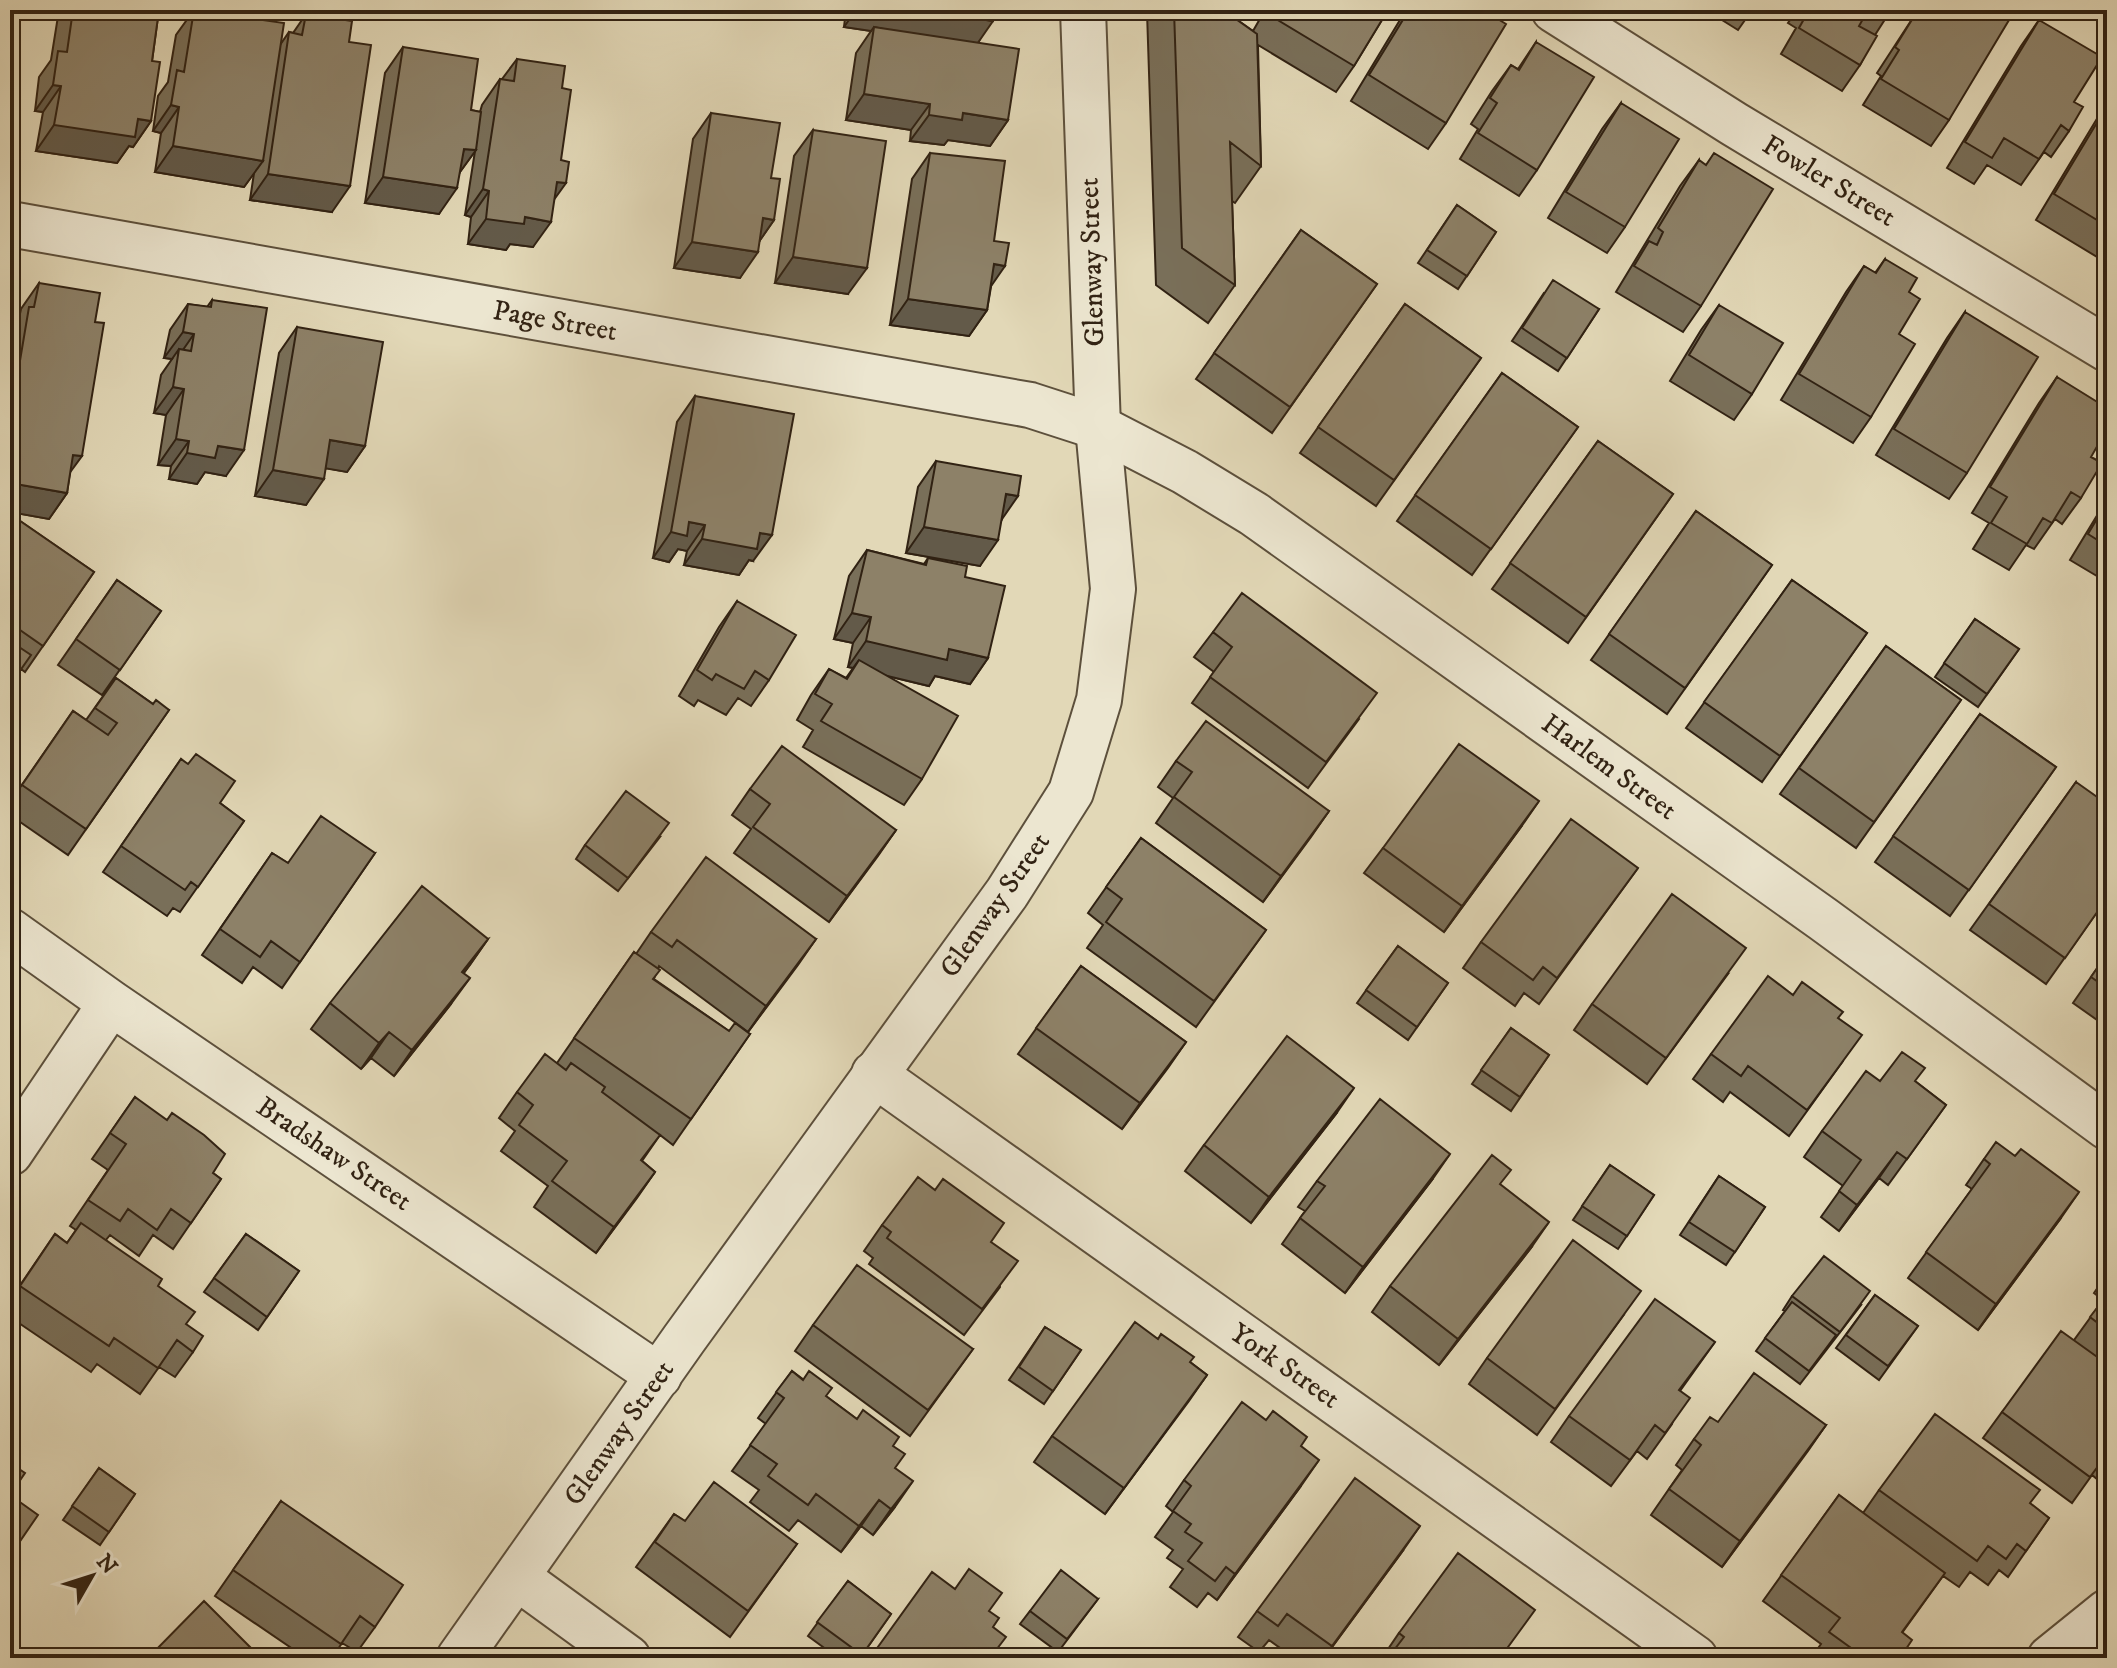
<svg xmlns="http://www.w3.org/2000/svg" width="2117" height="1668" font-family="'IM FELL DW Pica',serif">
<style>
.lines{fill:none;stroke-linecap:round;stroke-linejoin:round}
.minor-casing{stroke:#5d503c;stroke-width:48}
.tertiary-casing{stroke:#5d503c;stroke-width:48}
.minor{stroke:#ece6d0;stroke-width:44}
.tertiary{stroke:#ece6d0;stroke-width:44}
.wall{fill:#796f59;stroke:#312213;stroke-width:2}
.shaded-wall{fill:#635a49;stroke:#312213;stroke-width:2}
.building{fill:#8d8168;stroke:#312213;stroke-width:2}
.labels{text-anchor:middle;dominant-baseline:central;stroke-width:7;stroke-linejoin:round;paint-order:stroke}
.street-label{font-size:28px;fill:#312213;stroke:#ece6d0}
</style>
<rect width="100%" height="100%" fill="#e2d8b7"/>
<filter id="stains"><feTurbulence type="fractalNoise" baseFrequency=".0025" numOctaves="4"/><feColorMatrix values="0 0 0 0 .2 0 0 0 0 .09 0 0 0 0 .02 0 0 0 .5 -.17"/></filter>
<radialGradient id="worn" r=".72"><stop offset=".6" stop-color="#630" stop-opacity="0"/><stop offset="1" stop-color="#630" stop-opacity=".3"/></radialGradient>
<g class="lines">
<defs>
<path id="minor" d="M1554,10L1734,124L2107,349
M10,224L1030,405L1098,427L1185,472L1254,514L1823,919L2107,1127
M10,931L111,1003L659,1376
M874,1074L1695,1658
M10,1153L111,1003
M518,1578L628,1658
M2050,1658L2107,1612"/>
<path id="tertiary" d="M459,1658L684,1339L1007,893L1071,792L1099,700L1113,589L1098,427L1083,10"/>
</defs>
<use href="#minor" class="minor-casing"/>
<use href="#tertiary" class="tertiary-casing"/>
<use href="#minor" class="minor"/>
<use href="#tertiary" class="tertiary"/>
</g>
<path class="wall" d="M59,10H159L152,61L151,121L133,147L129,146L117,163L36,151L43,112L35,111L39,77L51,60Z
M194,10L280,45L289,32L293,33L306,14L349,42L332,212L250,200L254,173L244,187L155,172L161,133L153,131L158,96L168,82L176,35Z
M846,10H995L978,43L1008,120L990,146L948,140L944,145L910,141L911,130L846,120L856,53L871,31L844,27Z
M1148,10H1232L1229,14L1253,31L1265,10H1388L1354,66L1336,92L1258,45L1261,166L1235,203L1232,201L1235,285L1208,323L1156,285L1147,12Z
M1406,10H1483L1446,123L1428,149L1351,101Z
M1706,10H1752L1738,30Z
M1797,10H1891L1875,35L1860,65L1842,91L1781,54L1796,28L1788,23Z
M1918,10H1993L1949,120L1931,146L1863,105L1881,76L1877,73Z
M2039,20L2074,102L2069,131L2051,157L2044,152L2021,185L1987,165L1974,184L1947,168L2021,46Z
M1536,42L1537,170L1519,196L1460,159L1478,129L1471,124L1492,91L1511,65L1518,69Z
M403,47L471,110L480,112L482,105L500,79H502L517,59L562,88L554,200L533,247L510,244L506,250L468,244L471,217L465,215L475,151L460,172L439,214L365,203L385,73Z
M2107,102V263L2036,220Z
M1621,103L1625,227L1607,253L1548,218L1602,129Z
M711,113L771,178L774,220L760,240L740,278L674,268L693,139Z
M813,130L848,294L775,283L794,156Z
M930,153L994,241L991,287L987,310L969,336L890,325L912,179Z
M1699,160L1701,306L1683,332L1616,292L1680,186Z
M1457,205L1496,232L1458,289L1418,263Z
M1301,230L1377,284L1272,433L1196,379Z
M1885,259L1899,334L1871,417L1853,443L1781,400L1846,292L1864,266L1875,273Z
M39,283L70,472L67,493L49,519L10,512V338L11,333L18,323L21,309Z
M1544,293L1599,309L1558,371L1512,341Z
M212,300L226,476L205,472L197,484L169,479L171,466L158,465L166,415L154,413L161,375L172,359L164,358L170,330L188,304L207,307Z
M1405,304L1481,358L1376,506L1300,453Z
M1719,305L1752,394L1734,420L1670,381L1701,330Z
M1965,312L1967,473L1949,499L1876,455L1947,338Z
M297,327L365,446L347,472L326,468L306,505L255,496L279,353Z
M1502,373L1578,427L1472,575L1397,521Z
M2057,377L2091,457L2081,498L2062,524L2055,519L2034,549L2026,545L2009,570L1973,549L1989,523L1972,513L2039,403Z
M695,396L753,561L749,560L739,575L684,565L687,551L678,549L669,562L653,558L677,422Z
M1598,441L1673,494L1568,643L1492,589Z
M936,461L1002,519L980,566L906,553L918,487Z
M2107,499V582L2070,560Z
M1696,511L1772,565L1667,714L1591,660Z
M10,514L94,572L25,672L21,669L10,685Z
M867,550L924,564L928,558L965,577L988,658L970,684L935,676L929,686L888,676L922,779L904,805L803,747L813,730L797,720L811,695L829,669L846,678L853,668L848,667L853,643L834,639L849,576Z
M117,580L161,611L102,695L58,665Z
M1792,580L1867,633L1762,782L1686,728Z
M737,601L769,680L751,706L738,698L726,715L698,700L694,706L679,696L719,627Z
M1975,619L2019,649L1978,707L1935,677Z
M1213,632L1359,719L1308,788L1192,703L1214,672L1194,657Z
M1886,646L1961,700L1856,848L1780,794Z
M116,678L153,704L169,710L68,855L10,815V802L73,711L86,720Z
M1980,714L2056,767L1950,916L1875,862Z
M181,759L220,803L244,821L180,912L173,908L167,916L103,872Z
M1176,761L1329,811L1263,902L1156,823L1173,798L1158,787Z
M2076,782L2107,898L2046,984L1970,930Z
M750,789L896,830L829,922L734,853L751,829L732,815Z
M1521,827L1444,932L1364,873L1383,848Z
M660,837L618,891L576,859L585,845Z
M1141,838L1266,930L1196,1027L1087,948L1103,925L1088,913Z
M272,853L288,863L375,853L282,988L253,967L242,983L202,955Z
M1638,868L1539,1004L1524,993L1515,1006L1463,968L1481,942Z
M651,932L816,939L748,1032L659,966L658,969L654,979L729,1031L750,1034L673,1145L660,1135L642,1161L655,1172L596,1253L534,1207L548,1186L501,1151L515,1131L499,1118L517,1092L557,1063L634,952L636,954Z
M488,939L464,973L451,1004L394,1076L371,1058L361,1069L311,1029L330,1003Z
M1398,946L1448,983L1408,1040L1357,1003Z
M2107,954V1027L2073,1003Z
M1081,966L1186,1042L1122,1129L1018,1054Z
M1728,974L1647,1084L1574,1030L1592,1004Z
M1793,995L1838,1018L1843,1061L1789,1136L1730,1092L1723,1102L1693,1079L1711,1054Z
M1511,1028L1549,1055L1511,1111L1472,1084Z
M1880,1081L1916,1082L1946,1105L1888,1185L1879,1178L1839,1231L1821,1217L1843,1186L1804,1157L1822,1131Z
M135,1097L213,1173L221,1179L173,1249L153,1235L139,1256L110,1235L106,1240L158,1286L186,1324L193,1352L175,1377L159,1367L140,1394L97,1364L91,1372L10,1317V1300L55,1234L67,1243L76,1230L70,1226L108,1170L92,1159Z
M1336,1114L1251,1223L1185,1171L1204,1145Z
M2015,1156L2061,1218L1978,1330L1908,1278L1972,1189L1966,1185L1984,1159Z
M1610,1165L1654,1195L1618,1249L1573,1220Z
M1719,1176L1765,1207L1726,1265L1680,1235Z
M1432,1180L1345,1293L1282,1244L1305,1211L1298,1207L1317,1181Z
M882,1225L991,1242L1000,1287L964,1335L869,1264L873,1258L864,1251Z
M246,1234L299,1271L258,1330L204,1292Z
M1531,1248L1439,1365L1372,1312L1390,1286Z
M2107,1274V1479L2103,1484L2092,1475L2072,1503L1983,1438L2002,1412L2074,1340L2103,1300L2094,1293Z
M1875,1295L1918,1326L1879,1380L1836,1348Z
M1792,1296L1861,1305L1800,1384L1756,1351L1785,1311L1783,1310Z
M1623,1316L1537,1435L1469,1384L1487,1358Z
M813,1325L973,1349L910,1436L795,1351Z
M1045,1327L1081,1350L1044,1404L1009,1380Z
M1715,1342L1680,1391L1672,1424L1647,1459L1637,1451L1611,1486L1551,1442L1569,1416Z
M1190,1362L1207,1375L1105,1514L1034,1462L1052,1436Z
M792,1371L893,1446L895,1468V1507L873,1535L861,1526L841,1552L798,1520L789,1531L750,1502L759,1490L732,1471L766,1424L758,1418Z
M1718,1422L1826,1425L1722,1567L1651,1515L1682,1470L1676,1465L1694,1439Z
M1301,1446V1486L1217,1600L1208,1593L1197,1607L1170,1587L1183,1569L1167,1558L1173,1550L1155,1537L1173,1512L1166,1506L1184,1480Z
M99,1468L135,1494L100,1545L63,1520Z
M1879,1490L2030,1504L2049,1518L2008,1577L1999,1570L1988,1585L1970,1572L1959,1587L1943,1576L1902,1633L1900,1658H1811L1821,1644L1763,1601L1839,1495L1863,1513Z
M10,1495L16,1547L10,1556Z
M281,1501L375,1627L357,1652L342,1643L332,1658H306L215,1596Z
M674,1514L685,1521L797,1544L730,1637L636,1567Z
M1402,1552L1324,1658H1294L1269,1640L1259,1652L1238,1637L1257,1611Z
M848,1581L891,1614L860,1658H838L808,1636Z
M1098,1599L1058,1652L1020,1624L1030,1611Z
M1399,1633L1501,1658H1382Z"/>
<path class="shaded-wall" d="M856,10H923L993,21L975,47L874,27L871,31L844,27Z
M53,85L61,86L43,112L35,111Z
M864,94L930,104L911,130L846,120Z
M171,105L179,107L161,133L153,131Z
M963,113L1008,120L990,146L948,140L944,145L910,141L929,115Z
M138,119L151,121L133,147L129,146L117,163L36,151L54,125Z
M173,146L263,161L244,187L155,172Z
M464,149L476,150L457,176Z
M268,174L350,186L332,212L250,200Z
M383,177L457,188L439,214L365,203Z
M557,182L566,183L548,208Z
M483,189L489,191L471,217L465,215Z
M525,217L551,222L533,247L510,244L506,250L468,244L486,219Z
M763,218L774,220L756,246Z
M692,242L758,252L740,278L674,268Z
M793,257L867,268L848,294L775,283Z
M994,264L1005,266L987,292Z
M908,299L987,310L969,336L890,325Z
M183,332L194,334L178,357L179,349L172,359L164,358Z
M173,387L184,389L166,415L154,413Z
M176,439L189,441L171,466L158,465Z
M330,440L365,446L347,472L312,466Z
M218,446L244,450L226,476L205,472L197,484L169,479L187,453Z
M73,455L82,456L63,482Z
M273,470L324,479L306,505L255,496Z
M10,483L67,493L49,519L10,512Z
M1006,494L1018,496L1000,522Z
M689,522L705,525L687,551L678,549L669,562L653,558L671,532Z
M924,527L998,540L980,566L906,553Z
M760,533L772,535L753,561L749,560L739,575L684,565L702,539Z
M852,613L871,617L853,643L834,639Z
M866,641L949,649L988,658L970,684L935,676L929,686L854,668L859,660L853,668L848,667Z
M1539,801L1521,827L1444,932L1462,906Z
M1329,811L1311,837L1263,902L1281,876Z
M896,830L878,856L829,922L847,896Z
M488,939L470,965L444,998L462,972Z
M816,939L798,965L748,1032L766,1006Z
M470,978L451,1004L394,1076L412,1050Z
M389,1032L371,1058L361,1069L379,1043Z
M1186,1042L1168,1068L1122,1129L1140,1103Z
M1354,1088L1336,1114L1251,1223L1269,1197Z
M1897,1152L1879,1178L1839,1231L1857,1205Z
M1450,1154L1432,1180L1345,1293L1363,1267Z
M655,1172L637,1198L596,1253L614,1227Z
M2079,1192L2061,1218L1978,1330L1996,1304Z
M1549,1222L1531,1248L1439,1365L1458,1339Z
M1207,1375L1189,1401L1105,1514L1124,1488Z
M1826,1425L1808,1451L1722,1567L1740,1541Z
M1319,1460L1301,1486L1217,1600L1235,1574Z
M913,1481L895,1507L873,1535L891,1509Z
M879,1500L861,1526L841,1552L859,1526Z
M1420,1526L1402,1552L1324,1658L1332,1646Z"/>
<path class="building" d="M73,10H159L152,61L160,62L151,121L138,119L135,137L54,125L61,86L53,85L58,51L67,52Z
M194,10L284,23L263,161L173,146L179,107L171,105L177,70L184,72Z
M923,10H995L993,21Z
M1174,10H1223L1257,34L1261,166L1230,142L1235,285L1182,248Z
M1268,10H1388L1354,66L1266,13Z
M1409,10H1483L1506,24L1446,123L1369,75Z
M1809,10H1868L1859,26L1877,36L1860,65L1799,28Z
M1877,10H1891L1887,16Z
M1918,10L1925,11L1926,10H1993L2009,20L1949,120L1881,79L1899,50L1895,47Z
M306,14L352,21L349,42L371,45L350,186L268,174L289,32L302,35Z
M2039,20L2102,57L2074,102L2083,107L2069,131L2061,125L2039,159L2004,138L1992,158L1965,142Z
M874,27L1019,49L1008,120L963,113L962,120L929,115L930,104L864,94Z
M1536,42L1594,77L1537,170L1478,133L1497,103L1490,98L1511,65L1519,70Z
M403,47L478,59L471,110L481,112L476,150L464,149L457,188L383,177Z
M517,59L565,66L562,88L571,90L561,160L569,162L566,183L557,182L551,222L525,217L524,224L486,219L489,191L483,189L500,79L514,81Z
M1621,103L1679,139L1625,227L1566,192Z
M2107,106V226L2054,194Z
M711,113L780,123L771,178L780,179L774,220L763,218L758,252L692,242Z
M813,130L886,141L867,268L793,257Z
M930,153L1005,161L994,241L1009,243L1005,266L994,264L987,310L908,299Z
M1714,153L1773,189L1701,306L1634,266L1649,241L1657,245L1663,232L1658,228L1699,160L1706,165Z
M1457,205L1496,232L1467,276L1427,250Z
M1301,230L1377,284L1290,407L1214,353Z
M1885,259L1917,278L1909,292L1920,299L1899,334L1915,344L1871,417L1799,374L1864,266L1876,273Z
M1553,280L1599,309L1567,358L1522,328Z
M39,283L100,293L95,322L104,323L82,456L73,455L67,493L10,483V420L29,307H34Z
M212,300L267,308L244,450L218,446L215,458L187,453L189,441L176,439L184,389L173,387L179,349L191,351L194,334L183,332L188,304L211,307Z
M1405,304L1481,358L1394,480L1318,427Z
M1719,305L1783,343L1752,394L1689,355Z
M1965,312L2038,357L1967,473L1894,429Z
M297,327L383,342L365,446L330,440L324,479L273,470Z
M1502,373L1578,427L1491,549L1415,495Z
M2057,377L2107,408V429L2091,457L2102,463L2081,498L2071,492L2052,523L2043,518L2027,544L1991,523L2007,497L1990,487Z
M695,396L794,414L772,535L760,533L757,549L702,539L705,525L689,522L687,536L671,532Z
M1598,441L1673,494L1586,617L1510,563Z
M936,461L1021,476L1018,496L1006,494L998,540L924,527Z
M2107,502V546L2088,534Z
M1696,511L1772,565L1685,688L1609,634Z
M10,514L94,572L43,646L10,623Z
M867,550L926,565L928,558L967,566L965,577L1005,586L988,658L949,649L947,660L866,641L871,617L852,613Z
M117,580L161,611L120,670L76,639Z
M1792,580L1867,633L1780,756L1704,702Z
M1242,593L1377,693L1326,762L1210,677L1232,647L1213,632Z
M737,601L796,635L769,680L755,671L744,689L716,674L712,680L697,670Z
M1975,619L2019,649L1987,694L1944,663Z
M10,641L31,655L10,685Z
M1886,646L1961,700L1874,822L1799,768Z
M859,660L958,716L922,779L821,721L832,704L815,694L829,669L847,679Z
M116,678L153,704L156,700L169,710L86,829L22,785L73,711L108,735L117,723L95,708Z
M1980,714L2056,767L1969,890L1893,836Z
M1206,721L1329,811L1281,876L1174,797L1192,772L1176,761Z
M1459,744L1539,801L1462,906L1383,848Z
M782,746L896,830L847,896L753,827L770,804L750,789Z
M196,754L235,781L220,803L244,821L198,887L191,882L185,890L121,846L181,759L188,764Z
M2076,782L2107,804V898L2065,958L1989,904Z
M626,791L669,823L628,878L585,845Z
M321,816L375,853L300,962L271,941L260,957L220,929L272,853L288,863Z
M1571,819L1638,868L1557,978L1543,967L1533,980L1481,942Z
M1141,838L1266,930L1214,1001L1106,922L1122,899L1106,887Z
M706,857L816,939L766,1006L677,940L672,947L651,932Z
M422,886L488,939L462,972L470,978L412,1050L389,1032L379,1043L330,1003Z
M1672,894L1746,948L1666,1058L1592,1004Z
M1398,946L1448,983L1417,1027L1366,990Z
M634,952L660,970L653,979L729,1031L735,1023L750,1034L691,1119L574,1038Z
M2107,954V988L2091,977Z
M1081,966L1186,1042L1140,1103L1036,1028Z
M1768,976L1793,995L1802,982L1843,1012L1838,1018L1862,1035L1807,1110L1748,1066L1741,1076L1711,1054Z
M1511,1028L1549,1055L1520,1097L1481,1070Z
M1287,1036L1354,1088L1269,1197L1204,1145Z
M1902,1052L1925,1068L1915,1081L1946,1105L1907,1159L1897,1152L1857,1205L1839,1191L1861,1160L1822,1131L1866,1071L1880,1081Z
M545,1054L566,1070L571,1063L605,1087L602,1092L660,1135L641,1160L655,1172L614,1227L552,1181L567,1161L519,1125L533,1105L517,1092Z
M135,1097L167,1120L172,1113L204,1135L225,1154L213,1173L221,1179L191,1223L171,1209L157,1230L128,1209L120,1221L88,1200L126,1144L110,1133Z
M1380,1099L1450,1154L1363,1267L1300,1218L1325,1186L1317,1181Z
M1996,1142L2015,1156L2021,1149L2079,1192L1996,1304L1926,1252L1990,1164L1984,1159Z
M1492,1155L1511,1170L1500,1184L1549,1222L1458,1339L1390,1286Z
M1610,1165L1654,1195L1627,1236L1582,1206Z
M1719,1176L1765,1207L1735,1252L1689,1222Z
M918,1177L935,1190L943,1179L1004,1223L991,1242L1018,1261L982,1309L887,1238L891,1232L882,1225Z
M81,1223L162,1279L158,1286L195,1312L186,1324L203,1336L193,1352L177,1340L158,1368L114,1338L109,1346L20,1286L55,1234L67,1243Z
M246,1234L299,1271L267,1317L214,1278Z
M1573,1240L1641,1291L1555,1409L1487,1358Z
M1824,1256L1870,1291L1840,1332L1792,1296Z
M857,1265L973,1349L928,1410L813,1325Z
M1875,1295L1918,1326L1888,1366L1846,1335Z
M2107,1295V1330L2090,1317Z
M1655,1299L1715,1342L1679,1390L1690,1398L1665,1433L1655,1425L1630,1460L1569,1416Z
M1792,1302L1836,1335L1809,1371L1765,1338Z
M1135,1322L1158,1339L1161,1334L1194,1357L1190,1362L1207,1375L1124,1488L1052,1436Z
M1045,1327L1081,1350L1053,1391L1019,1367Z
M2061,1331L2107,1364V1454L2090,1477L2002,1412Z
M792,1371L803,1380L809,1371L832,1388L826,1396L857,1419L863,1410L899,1437L893,1446L905,1454L895,1468L913,1481L891,1509L879,1500L859,1526L816,1494L808,1505L768,1476L777,1464L750,1445L784,1398L776,1392Z
M1754,1373L1826,1425L1740,1541L1669,1489L1701,1445L1694,1439L1710,1417L1718,1422Z
M1242,1402L1266,1420L1273,1411L1307,1437L1301,1446L1319,1460L1235,1574L1226,1567L1215,1581L1188,1561L1202,1543L1185,1532L1191,1524L1173,1511L1191,1486L1184,1480Z
M1935,1414L2040,1490L2030,1503L2049,1518L2026,1551L2017,1544L2006,1559L1988,1546L1977,1561L1879,1490Z
M10,1463L25,1473L10,1495Z
M99,1468L135,1494L109,1532L72,1506Z
M1355,1478L1420,1526L1332,1646L1287,1614L1278,1626L1257,1611Z
M714,1482L797,1544L748,1611L655,1542L674,1514L685,1521Z
M10,1495L38,1515L16,1547L10,1543Z
M1839,1495L1945,1573L1902,1632L1912,1640L1900,1658H1865L1829,1632L1840,1618L1781,1575Z
M281,1501L403,1585L375,1627L360,1616L341,1644L233,1570Z
M1458,1553L1535,1610L1500,1658H1388L1404,1637L1399,1633Z
M969,1569L1002,1593L989,1611L999,1618L993,1627L1006,1637L990,1658H870L932,1572L955,1589Z
M1061,1570L1098,1599L1067,1639L1030,1611Z
M848,1581L891,1614L862,1655L817,1622Z
M204,1601L261,1658H148Z"/>
<g class="labels">
<g class="street-label">
<text transform="translate(1829 181) rotate(31)">Fowler Street</text>
<text transform="translate(1092 262) rotate(-92)">Glenway Street</text>
<text transform="translate(555 321) rotate(10)">Page Street</text>
<text transform="translate(1609 767) rotate(36)">Harlem Street</text>
<text transform="translate(995 905) rotate(-55)">Glenway Street</text>
<text transform="translate(334 1154) rotate(34)">Bradshaw Street</text>
<text transform="translate(1285 1366) rotate(35)">York Street</text>
<text transform="translate(619 1433) rotate(-55)">Glenway Street</text>
</g>
</g>
<rect width="2117" height="1668" fill="none" stroke="#e2d8b7" stroke-width="40"/>
<rect x="12" y="12" width="2093" height="1644" fill="none" stroke="#312213" stroke-width="4"/>
<rect x="20" y="20" width="2077" height="1628" fill="none" stroke="#312213" stroke-width="2"/>
<g transform="translate(92 1576) rotate(51)" stroke="#ece6d0" stroke-width="6" paint-order="stroke">
<path d="M0-6L14 30L0 20L-14 30Z" fill="#312213"/>
<text y="-12" font-size="22" font-weight="bold" text-anchor="middle" fill="#312213">N</text>
</g>
<rect width="100%" height="100%" filter="url(#stains)"/>
<rect width="100%" height="100%" fill="url(#worn)"/>
</svg>
